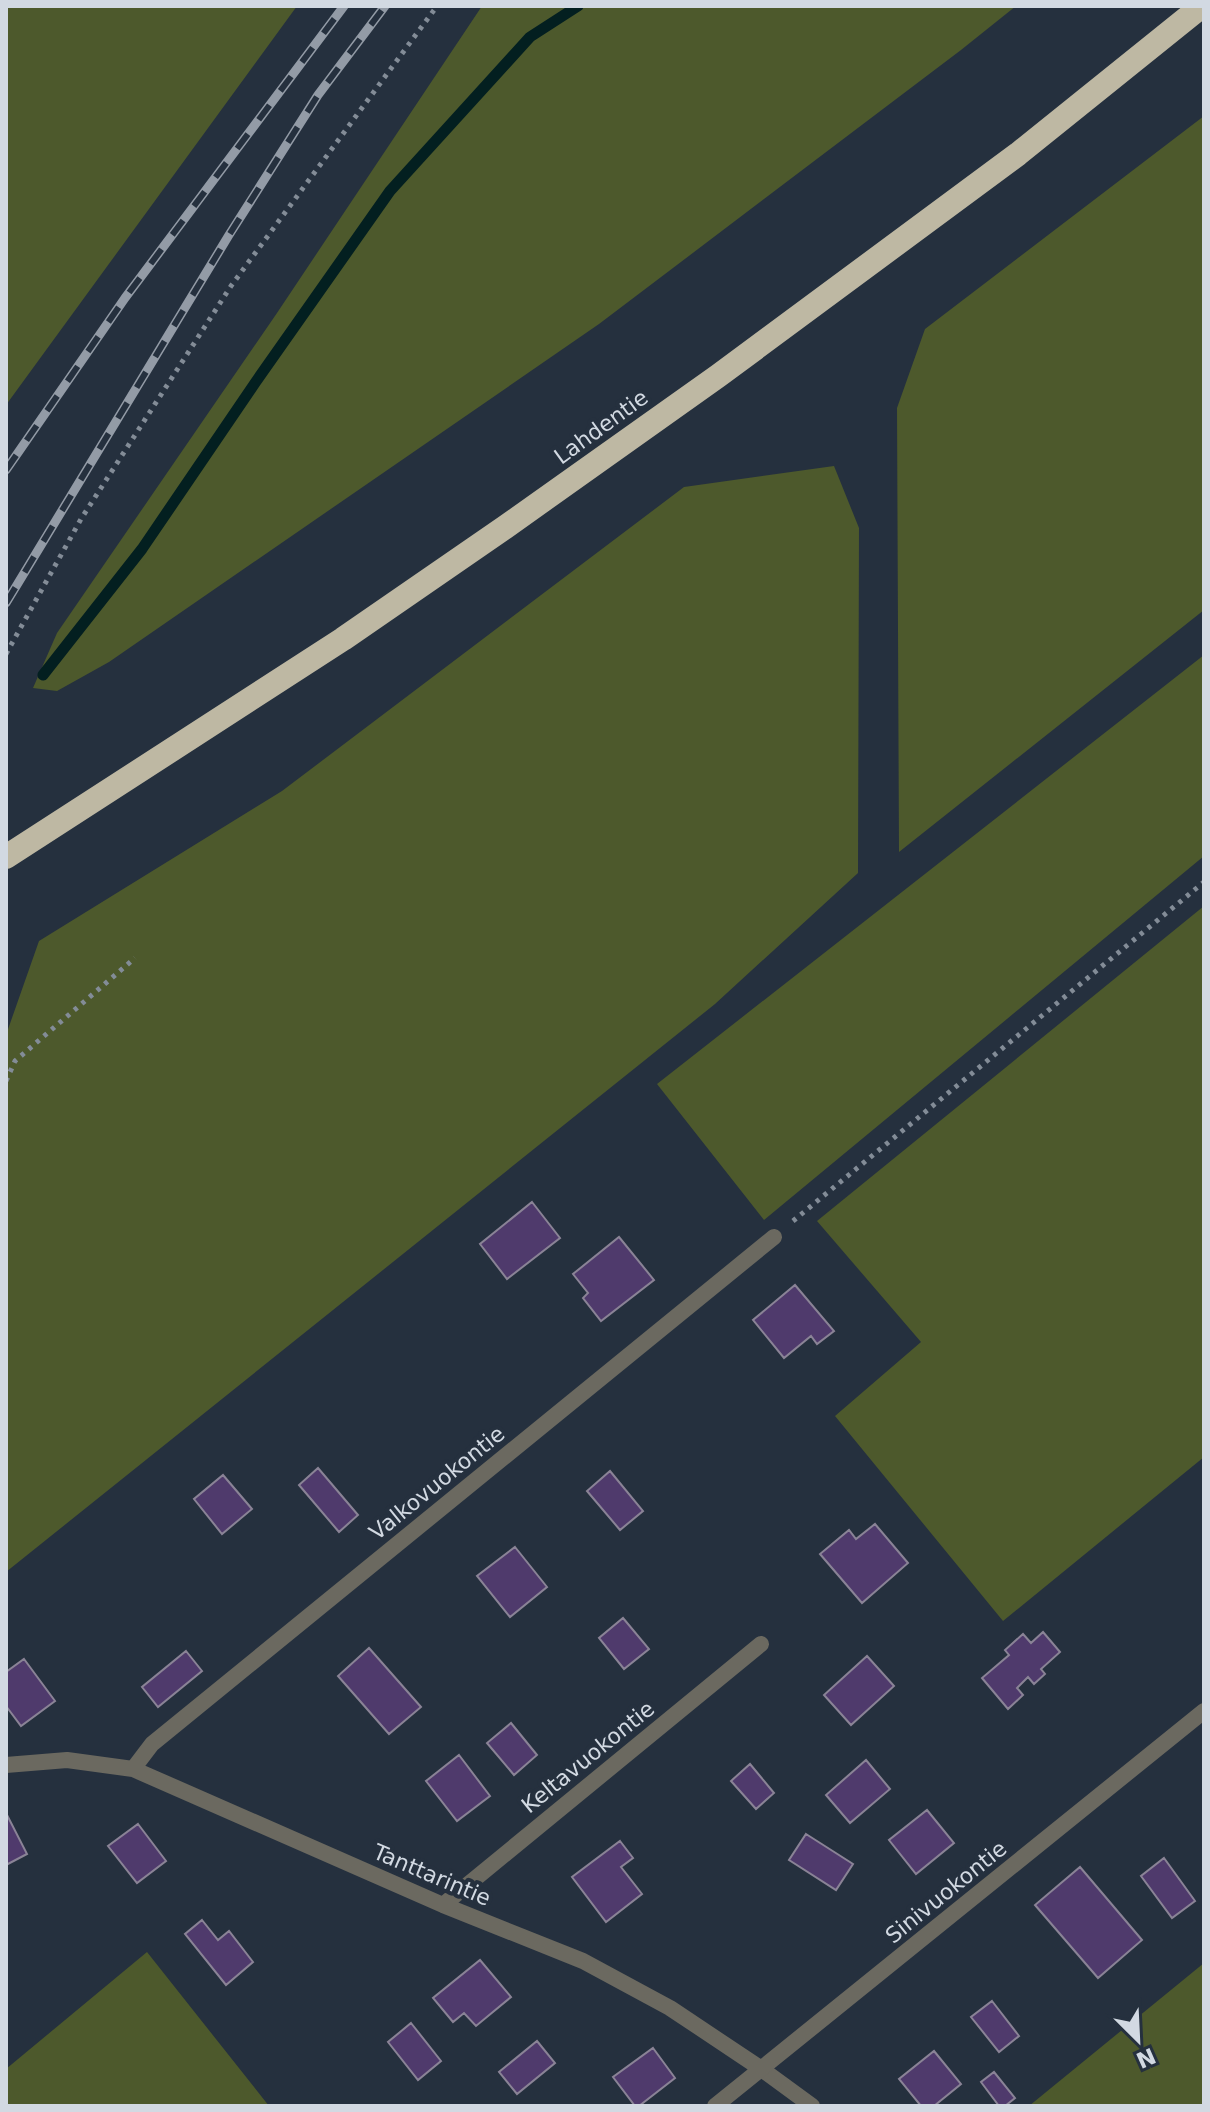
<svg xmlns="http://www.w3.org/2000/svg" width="1210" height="2112" font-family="'DejaVu Sans',sans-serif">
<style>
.green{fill:#4d592c}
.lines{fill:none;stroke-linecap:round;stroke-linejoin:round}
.stream{stroke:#031f20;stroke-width:11}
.building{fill:#4f3a6c;stroke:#8a8396;stroke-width:2}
.path{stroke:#838c97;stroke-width:5;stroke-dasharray:4 6;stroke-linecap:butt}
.lane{stroke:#6b6960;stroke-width:16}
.street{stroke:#6b6960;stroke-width:16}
.highway{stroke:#beb8a3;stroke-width:24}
.rail-casing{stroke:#939ba6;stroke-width:9}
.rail{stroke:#25303e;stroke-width:6;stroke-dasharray:18;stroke-linecap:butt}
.labels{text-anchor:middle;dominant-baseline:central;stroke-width:8;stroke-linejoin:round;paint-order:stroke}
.street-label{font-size:22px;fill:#d2d9e2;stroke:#25303e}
</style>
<rect width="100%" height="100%" fill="#25303e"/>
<path class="green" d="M6,6H297L6,405Z
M482,6H1016L961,50L599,324L109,662L57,691L33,688L57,633L277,313Z
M1204,116V610L899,852L897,408L925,329Z
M834,466L859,528L858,873L715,1004L6,1572V1035L39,941L282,791L684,487Z
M1204,655V856L764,1220L657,1084Z
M1204,906V1457L1003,1621L835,1416L921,1342L817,1221Z
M147,1952L269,2106H6V2069Z
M1204,1963V2106H1029Z"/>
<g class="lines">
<path class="stream" d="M43,675L142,549L255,383L390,191L530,37L578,6"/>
</g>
<path class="building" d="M532,1202L560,1238L507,1279L480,1244Z
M619,1237L654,1280L601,1321L583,1298L588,1293L573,1274Z
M795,1285L834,1331L817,1344L811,1336L784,1358L753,1320Z
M318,1468L358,1515L339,1532L299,1485Z
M610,1471L643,1511L620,1530L587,1491Z
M223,1475L252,1509L222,1534L194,1499Z
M875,1524L908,1563L862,1603L820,1554L849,1530L856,1539Z
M515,1547L547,1587L510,1617L477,1576Z
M623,1618L649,1649L624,1669L599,1638Z
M1043,1632L1060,1652L1041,1669L1045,1674L1034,1684L1028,1677L1017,1688L1023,1695L1008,1709L982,1678L1009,1655L1005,1650L1023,1634L1031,1643Z
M369,1648L421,1707L389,1734L338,1676Z
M186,1651L202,1671L158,1707L142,1687Z
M867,1656L894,1686L851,1725L824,1695Z
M24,1659L55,1701L21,1726L6,1706V1672Z
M511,1723L537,1755L514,1775L487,1743Z
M459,1755L490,1796L457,1821L426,1781Z
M866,1760L890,1789L850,1823L826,1795Z
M750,1764L774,1793L756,1809L731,1781Z
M927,1810L954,1843L916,1874L889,1840Z
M6,1813L27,1854L6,1865Z
M138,1824L166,1861L137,1883L108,1846Z
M806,1834L853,1864L836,1890L789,1860Z
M620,1841L633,1858L621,1867L642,1894L606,1922L572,1877Z
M1164,1858L1195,1901L1172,1918L1141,1876Z
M1080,1867L1142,1940L1098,1978L1035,1905Z
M202,1920L218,1940L229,1931L253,1962L226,1985L185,1934Z
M480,1960L511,1997L476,2026L464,2013L453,2022L433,1998Z
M992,2001L1019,2036L999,2052L971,2017Z
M411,2023L441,2061L418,2080L388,2042Z
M537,2041L555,2063L517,2094L499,2072Z
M653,2048L675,2078L639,2106H635L613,2077Z
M934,2051L961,2084L934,2106H921L899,2079Z
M994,2072L1015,2098L1005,2106H999L981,2082Z"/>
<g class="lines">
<path class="path" d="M6,654L81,519L231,286L437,6
M6,1081L15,1061L135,958
M793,1221L1204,882"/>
<path class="lane" d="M760,2068L812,2106"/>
<path class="street" d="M6,1765L67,1760L133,1769L443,1905L583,1961L670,2008L760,2068
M133,1769L152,1744L774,1237
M443,1905L761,1644
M715,2106L1204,1711"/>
<path class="highway" d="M6,857L343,639L504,528L718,376L1018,154L1202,6"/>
<defs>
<path id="rail" d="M6,470L125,298L344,6
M6,603L229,235L318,95L385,6"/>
</defs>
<use href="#rail" class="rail-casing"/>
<use href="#rail" class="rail"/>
</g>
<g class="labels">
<g class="street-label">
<text transform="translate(601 427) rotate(-36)">Lahdentie</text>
<text transform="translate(437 1483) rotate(-39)">Valkovuokontie</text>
<text transform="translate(588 1757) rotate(-39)">Keltavuokontie</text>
<text transform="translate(432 1875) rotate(23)">Tanttarintie</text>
<text transform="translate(946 1892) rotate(-39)">Sinivuokontie</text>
</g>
</g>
<rect width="1210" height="2112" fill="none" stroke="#d2d9e2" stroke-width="16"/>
<g transform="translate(1138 2040) rotate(156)" stroke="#25303e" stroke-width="6" paint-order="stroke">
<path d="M0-6L14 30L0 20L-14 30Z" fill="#d2d9e2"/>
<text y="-12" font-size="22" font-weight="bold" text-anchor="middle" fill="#d2d9e2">N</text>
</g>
</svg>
